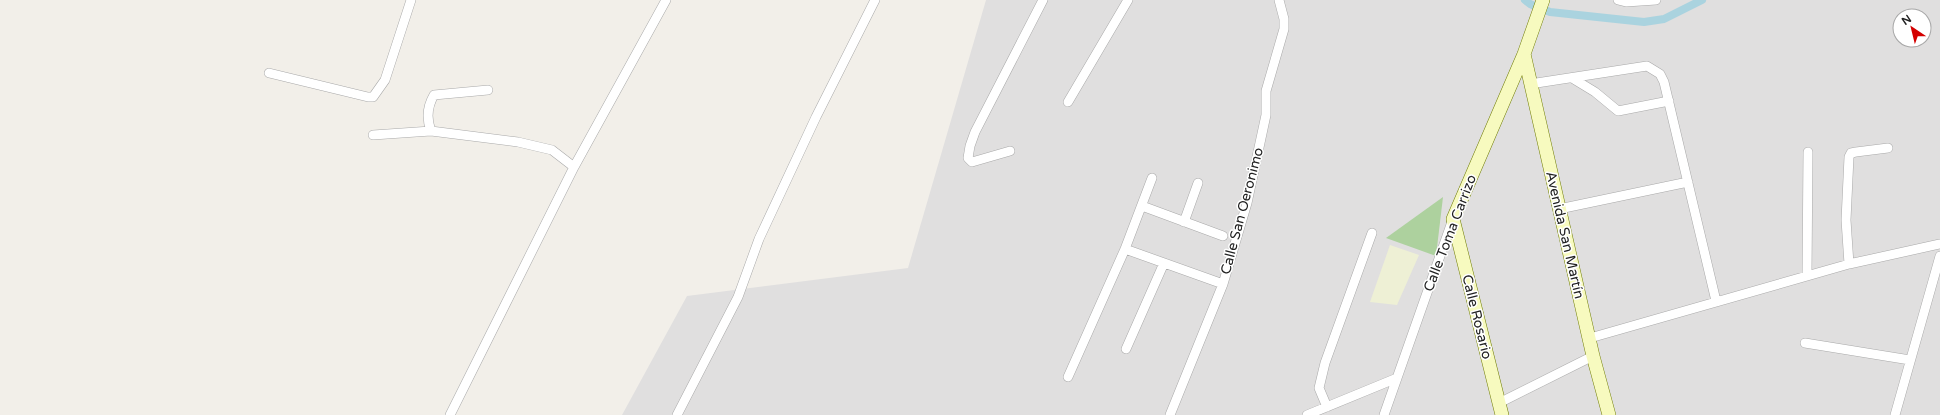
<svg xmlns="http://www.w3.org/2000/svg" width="1940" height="415" font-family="'Varela Round',sans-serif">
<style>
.residential{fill:#e0dfdf;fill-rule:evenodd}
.farmland{fill:#eef0d5}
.forest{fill:#add19e}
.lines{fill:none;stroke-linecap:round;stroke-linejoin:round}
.canal{stroke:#aad3df;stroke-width:8}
.minor-casing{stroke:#a9a9a9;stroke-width:10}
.secondary-casing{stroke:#707d05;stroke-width:14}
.minor{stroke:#fff;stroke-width:9}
.secondary{stroke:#f7fabf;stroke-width:13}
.labels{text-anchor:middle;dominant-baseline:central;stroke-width:3;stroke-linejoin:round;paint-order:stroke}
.street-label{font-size:14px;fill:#222;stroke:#fff}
</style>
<rect width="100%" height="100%" fill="#f2efe9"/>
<path class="residential" d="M986,0H1940V415H622L687,296L908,268ZM1900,16H1924V40H1900Z"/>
<path class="farmland" d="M1390,245L1419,255L1397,305L1370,302Z"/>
<path class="forest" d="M1443,197L1436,256L1386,238Z"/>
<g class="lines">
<path class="canal" d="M1525,0L1530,4L1550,12L1644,22L1664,19L1702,0"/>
<defs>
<path id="minor" d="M1618,0L1626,2L1656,0
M269,73L368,97H373L385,80L411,0
M1572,78L1595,92L1618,111L1669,101
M1530,84L1647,66L1660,74L1664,82L1716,301
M488,90L434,95C427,107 426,118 431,131L518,142L552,150L574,167
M1068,102L1128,0
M373,135L431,131
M1010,151L972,162L968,158L970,146L975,132L1043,0
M1142,206L1223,236
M1559,209L1688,182
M1184,222L1198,183
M1125,249L1223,284
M1849,264L1846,220L1849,157L1851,153L1856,152L1888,148
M1807,275L1808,152
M1590,338L1849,264L1940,244
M1805,343L1910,360
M1126,349L1164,263
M1068,377L1125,249L1152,178
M1499,403L1593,356
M1327,407L1319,388L1325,363L1372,233
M450,415L574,167L666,0
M677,415L738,297L759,239L816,117L875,0
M1170,415L1223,284L1247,203L1266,115V91L1284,29V19L1279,0
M1307,415L1397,378
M1384,415L1453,219
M1895,415L1940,256"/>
<path id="secondary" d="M1524,54L1593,356L1609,415
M1502,415L1453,219L1524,54L1543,0"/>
</defs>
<use href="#minor" class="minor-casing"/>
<use href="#secondary" class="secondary-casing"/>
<use href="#minor" class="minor"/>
<use href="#secondary" class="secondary"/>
</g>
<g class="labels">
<g class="street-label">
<text transform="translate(1242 211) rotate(-75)">Calle San Oeronimo</text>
<text transform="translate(1450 233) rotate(-69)">Calle Toma Carrizo</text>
<text transform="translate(1565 235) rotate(77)">Avenida San Martín</text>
<text transform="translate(1477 317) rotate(76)">Calle Rosario</text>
</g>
</g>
<g transform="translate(1912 28) rotate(325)"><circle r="19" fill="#ffffff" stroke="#a7a7a7"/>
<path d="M0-3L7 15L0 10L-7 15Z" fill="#d40000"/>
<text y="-6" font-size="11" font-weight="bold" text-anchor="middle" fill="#222222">N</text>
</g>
</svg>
